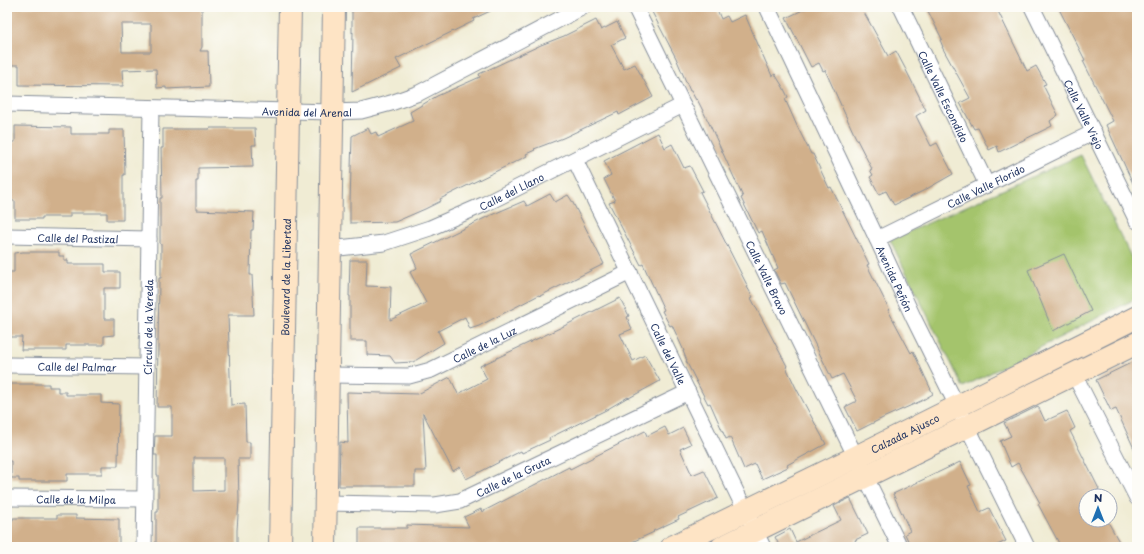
<svg xmlns="http://www.w3.org/2000/svg" width="1144" height="554" font-family="'Playpen Sans',sans-serif">
<style>
.green{fill:#a4c46c;stroke:#607a65}
.building{fill:#d1b08b;fill-rule:evenodd}
.lines{fill:none;stroke-linecap:round;stroke-linejoin:round}
.street-casing{stroke:#868e99;stroke-width:17}
.secondary-casing{stroke:#868e99;stroke-width:24}
.street{stroke:#fff;stroke-width:15}
.secondary{stroke:#fee4c5;stroke-width:22}
.labels{text-anchor:middle;dominant-baseline:central;stroke-width:3.5;stroke-linejoin:round;paint-order:stroke}
.street-label{font-size:10px;fill:#1b2f5e;stroke:#fdfcf7}
</style>
<rect width="100%" height="100%" fill="#fdfcf7"/>
<filter id="ink" filterUnits="userSpaceOnUse"><feTurbulence type="fractalNoise" baseFrequency=".025" numOctaves="2"/><feDisplacementMap in="SourceGraphic" scale="8" xChannelSelector="R" yChannelSelector="G"/><feConvolveMatrix kernelMatrix="1 2 1 2 8 2 1 2 1" color-interpolation-filters="sRGB"/></filter>
<filter id="wash" filterUnits="userSpaceOnUse"><feTurbulence type="fractalNoise" baseFrequency=".012" numOctaves="4" result="noise"/><feDisplacementMap in="SourceGraphic" scale="16" xChannelSelector="R" yChannelSelector="G"/><feGaussianBlur stdDeviation="0.9" result="paint"/><feColorMatrix in="noise" values="0 0 0 0 0 0 0 0 0 0 0 0 0 0 0 0 0 1.4 0 .05"/><feComposite in="paint" operator="in"/></filter>
<g filter="url(#wash)">
<rect width="100%" height="100%" fill="#f0ecd4"/>
<path class="green" d="M1081,155L1137,269V298L963,387L890,240Z"/>
<g id="blocks">
<path class="building" d="M7,7H202V47L200,51H208L209,87L166,89V87L157,88L156,69L122,70L123,86L19,85V65H7ZM121,24H151V52H122Z
M352,7H499L473,19L474,21L396,59L401,68L352,92L353,32L352,33Z
M664,7H716L721,19L727,16L730,22L745,15L772,76L775,74L783,87L788,97L785,99L797,126L811,154H813L829,188L831,187L869,264L867,265L889,309L888,310L911,353L913,351L933,394L921,401L885,417L857,431L845,407L857,401L843,374L832,379L785,283L781,284L774,270L778,268L762,231L758,233L741,198L743,197L709,123L697,99L696,100L691,91H690L676,58L652,12Z
M809,7H861L888,56L896,51L905,68L926,110L916,116L931,146L937,143L953,174L923,191L894,205L886,191L879,194L870,177L873,175L870,170L872,169L854,134L825,70L823,71L819,63L811,67L786,18Z
M926,7H996L1027,71L1036,66L1046,84L1043,85L1058,115L1050,121L1052,126L999,152L997,146L989,150L978,128L974,129L960,103L970,98L942,47H943L940,40L942,39Z
M1058,7H1137V192L1106,125L1113,121L1083,61L1085,60Z
M596,20L601,30L617,22L625,38L611,45L624,69L635,64L653,97L619,115L618,112L563,138L534,149L535,150L526,154L527,156L440,199L441,201L425,209L395,222L350,223V202L352,136L368,128L371,134L376,132L378,137L413,121L410,112L437,96L480,77L479,74L541,45L564,36Z
M15,126L71,127V134H109V130H124L125,175H123V220H107V213H70V217H42V219H15V201H7V142H15Z
M210,128H255L256,145H252L253,167L198,168V181H196V210L254,212L253,230H251L250,275H252L254,315H228L231,405L245,404L246,442H250V459H238L239,501L237,530V547H156V512H158V475H157V455H154L155,436H172V407H157L159,278H161V244H160V198H162L161,148H163V129H210ZM194,458H224V490L194,491Z
M658,133L665,148L672,144L684,168L690,166L703,191L700,192L748,287H747L753,297L751,298L787,366L786,367L796,388L826,444L787,465L788,467L762,479L755,464L744,469L730,437L726,439L710,403L708,404L686,361H687L683,351H684L672,325L670,326L662,311L664,310L643,264L641,265L609,203L615,201L604,179L611,175L604,161Z
M550,194L555,202L568,195L572,201L604,264L540,296L539,295L479,326L470,329L465,317L438,331L444,343L413,362L395,363L390,356L367,355V341H350V296H349L350,260H367L366,286L391,287L390,320L426,303L410,272L417,268L411,254L489,216L524,201L527,206Z
M23,252H59V256H64V260H68V264H105V272H120V288H104V319H114V335L104,336V345H66V350H21L22,337H7V272H14V253Z
M1064,254L1091,311L1053,331L1028,270Z
M620,298L629,316L627,317L632,329L620,334L633,361L645,355L660,381L629,398L628,397L606,410L549,438L550,440L522,453L521,451L466,479L460,467L453,471L423,413L426,471H415V486H339L340,442L348,443L347,392L418,394L450,377L458,394L487,379L480,366L564,326Z
M1137,360V455L1116,409L1111,411L1096,380Z
M7,384H49V387H58V392H66V395H101V403L119,404L118,466H102V474H67V481H19V478H11V461H7Z
M1038,406L1045,421L1067,411L1075,428L1070,431L1099,489L1095,492L1096,494L1094,495L1095,496H1086V520H1107L1122,547H1061L1038,504L1040,503L1018,463L1011,467L1000,441L1011,436L1004,423Z
M665,427L669,435L683,428L691,444L680,449L692,475L704,470L718,498L678,517L679,519L653,531L654,532L621,547H359V528H407V525L469,527L464,517L481,509L482,512L569,467L570,469L645,431L647,436Z
M960,462L971,485L968,486L980,512L989,508L1006,541L993,547H911L905,534L910,531L893,494Z
M850,498L868,534L855,540L858,547H780L775,537L790,529L796,542L841,520L834,506Z
M57,515H76V518L119,519V547H7V533H9V520H13V518H57Z"/>
</g>
</g>
<g filter="url(#ink)">
<use href="#blocks" fill-opacity="0" stroke="#868e99" stroke-width="1"/>
<g class="lines">
<defs>
<g id="street">
<path id="s1" d="M635,7L900,547"/>
<path id="s2" d="M767,7L877,239L914,319L1027,547"/>
<path id="s3" d="M901,7L987,185"/>
<path id="s4" d="M1032,7L1137,221"/>
<path id="s5" d="M7,104L332,112L361,111L391,103L419,93L583,7"/>
<path id="s6" d="M575,160L763,547"/>
<path id="s7" d="M7,236L149,239"/>
<path id="s8" d="M877,239L1094,132"/>
<path id="s9" d="M330,249L384,243L430,228L485,204L683,105"/>
<path id="s10" d="M7,365L147,367"/>
<path d="M1074,374L1137,498"/>
<path id="s11" d="M328,375L409,376L431,370L630,272"/>
<path id="s12" d="M7,498L145,499"/>
<path id="s13" d="M326,503L435,505L460,501L688,392"/>
<path id="s14" d="M144,547L151,108"/>
</g>
<g id="secondary">
<path id="s15" d="M280,547L290,7"/>
<path d="M325,547L334,7"/>
<path id="s16" d="M672,547L856,457L1137,317"/>
<path d="M722,547L1137,343"/>
</g>
</defs>
<use href="#street" class="street-casing"/>
<use href="#secondary" class="secondary-casing"/>
<use href="#street" class="street"/>
<use href="#secondary" class="secondary"/>
</g>
</g>
<g class="labels">
<g class="street-label">
<text stroke="none"><textPath href="#s3" startOffset="99">Calle Valle Escondido</textPath></text>
<text stroke="none"><textPath href="#s5" startOffset="300">Avenida del Arenal</textPath></text>
<text stroke="none"><textPath href="#s4" startOffset="119">Calle Valle Viejo</textPath></text>
<text stroke="none"><textPath href="#s8" startOffset="121">Calle Valle Florido</textPath></text>
<text stroke="none"><textPath href="#s9" startOffset="192">Calle del Llano</textPath></text>
<text stroke="none"><textPath href="#s7" startOffset="71">Calle del Pastizal</textPath></text>
<text stroke="none"><textPath href="#s15" startOffset="270">Boulevard de la Libertad</textPath></text>
<text stroke="none"><textPath href="#s1" startOffset="301">Calle Valle Bravo</textPath></text>
<text stroke="none"><textPath href="#s2" startOffset="300">Avenida Peñón</textPath></text>
<text stroke="none"><textPath href="#s14" startOffset="220">Círculo de la Vereda</textPath></text>
<text stroke="none"><textPath href="#s11" startOffset="163">Calle de la Luz</textPath></text>
<text stroke="none"><textPath href="#s6" startOffset="215">Calle del Valle</textPath></text>
<text stroke="none"><textPath href="#s10" startOffset="70">Calle del Palmar</textPath></text>
<text stroke="none"><textPath href="#s16" startOffset="259">Calzada Ajusco</textPath></text>
<text stroke="none"><textPath href="#s13" startOffset="193">Calle de la Gruta</textPath></text>
<text stroke="none"><textPath href="#s12" startOffset="69">Calle de la Milpa</textPath></text>
</g>
</g>
<rect width="1144" height="554" fill="none" stroke="#fdfcf7" stroke-width="24"/>
<g transform="translate(1098 508)"><circle r="19" fill="#fdfcf7" stroke="#a3aaba"/>
<path d="M0-3L7 15L0 10L-7 15Z" fill="#1f6fb2"/>
<text y="-6" font-size="11" font-weight="bold" text-anchor="middle" fill="#1b2f5e">N</text>
</g>
</svg>
